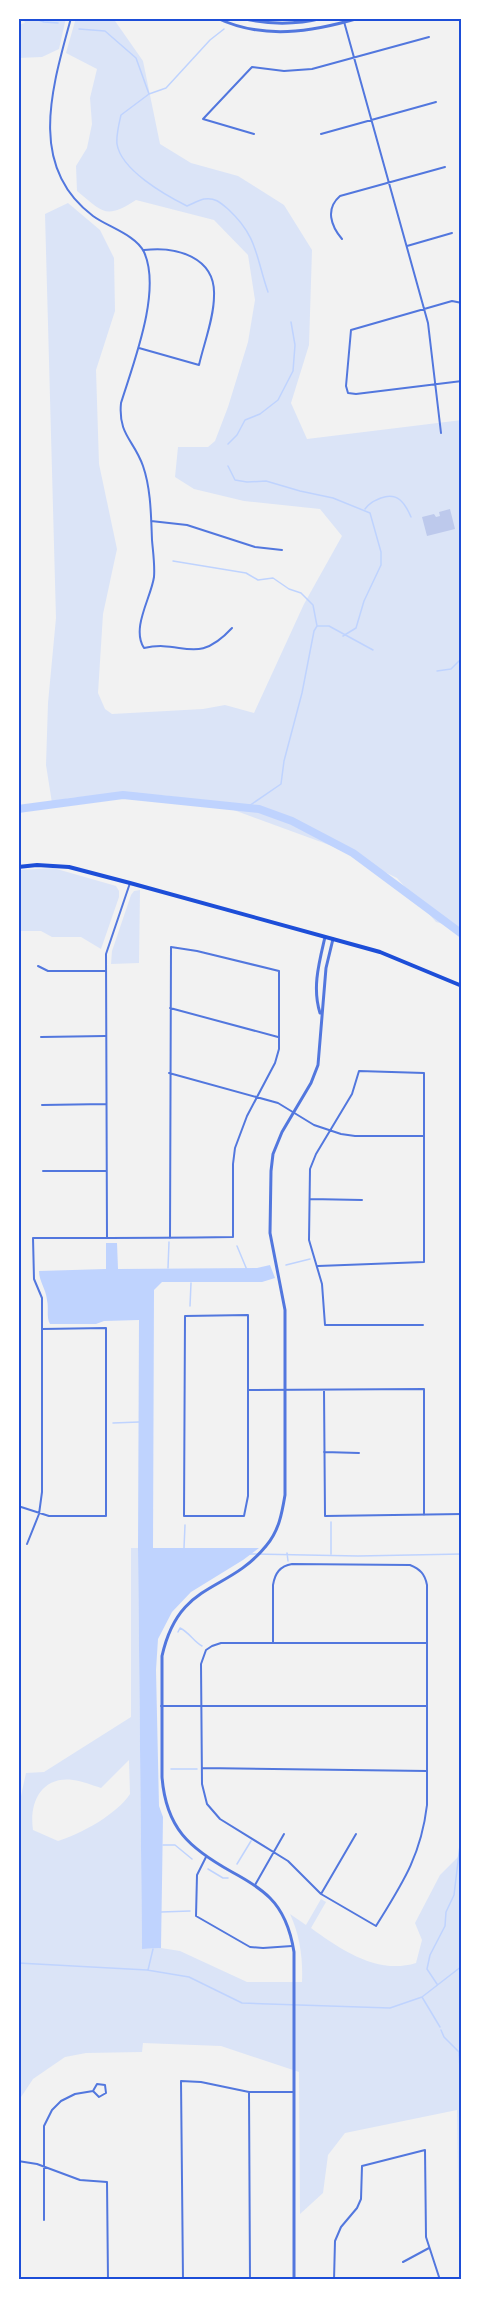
<svg xmlns="http://www.w3.org/2000/svg" width="480" height="2298" font-family="Cabin,sans-serif">
<style>
.green{fill:#dbe4f7;fill-rule:evenodd}
.water{fill:#bfd3fe}
.lines{fill:none;stroke-linecap:round;stroke-linejoin:round}
.stream{stroke:#bfd3fe;stroke-width:1.5}
.river{stroke:#bfd3fe;stroke-width:8}
.building{fill:#bdc9ec}
.minor{stroke:#5277de;stroke-width:2}
.tertiary{stroke:#5277de;stroke-width:3}
.secondary{stroke:#1d4ed8;stroke-width:4}
.neatline{fill:none;stroke:#1d4ed8;stroke-width:2}
</style>
<rect width="100%" height="100%" fill="#f2f2f2"/>
<path class="green" d="M23,18H66L59,49L42,57L18,58V25L25,23Z
M76,18H113L143,61L160,144L191,163L238,176L284,205L312,250L309,345L291,403L307,439L462,420V929L436,922L397,878L332,846L212,802L162,795L117,794L69,798L52,803L46,765L48,703L56,618L45,214L68,203L100,230L114,258L115,311L96,370L99,464L117,549L103,614L98,693L105,709L112,714L203,709L225,705L254,713L304,604L342,536L320,509L244,501L194,489L175,477L178,447H208L215,441L228,407L248,342L255,300L248,255L214,220L136,200C105,220 103,212 77,191L76,166L87,148L92,124L90,98L97,69L66,53Z
M53,868L116,886L119,891V897L101,949L81,937H52L41,931H20V992H18V873L20,870Z
M140,890L139,963L111,964L112,951L131,895L134,891Z
M131,1548H138L142,1949L161,1948L180,1951L247,1982H302C303,1958 300,1936 290,1914L306,1925L321,1899L326,1902L311,1928C341,1950 378,1975 416,1963L422,1940L415,1923L440,1875L460,1855L459,1902L462,1903V2248L459,2239L457,2110L345,2133L328,2155L323,2193L300,2214L299,2072L221,2046L143,2043L142,2052L86,2053L65,2057L33,2079L19,2100L18,2098V1810L26,1773L44,1772L131,1717ZM129,1760L130,1794C117,1814 81,1834 58,1841L33,1830C29,1803 41,1776 73,1780C82,1781 92,1785 101,1788Z"/>
<path class="water" d="M106,1243H117L118,1269L257,1268L270,1265L275,1278L262,1282H162L154,1290L153,1548H259L243,1560L191,1592L172,1612L158,1639L156,1670L159,1806L163,1817L161,1948L142,1949L138,1548L139,1320L104,1321L96,1324H50C46,1317 49,1308 47,1300C46,1289 39,1281 39,1271L106,1269Z"/>
<g class="lines">
<path class="stream" d="M33,18L44,22L58,23
M79,29L105,31L136,58L149,94L121,115C119,124 116,135 117,144C121,170 165,195 187,206C192,204 199,200 204,199C215,197 221,203 229,210C258,237 256,258 268,292
M149,94L166,88L210,40L224,29
M228,444L237,435L245,420L260,414L278,400L293,371L295,345L291,322
M228,466L235,480L247,482L266,481L300,491L333,498L370,513L381,552V565L364,601L356,628L343,636
M461,506L462,507
M365,509C369,503 374,501 381,498C398,492 405,503 411,517
M173,561L246,573L258,580L273,578L289,589L301,593L313,605L317,626
M437,671L451,669L462,658
M246,808L281,784L284,761L302,693L314,631L317,626H329L373,650
M237,1246L247,1270
M286,1265L310,1259
M168,1268L169,1242
M190,1306L191,1283
M113,1423L139,1422
M184,1548L185,1525
M287,1553L288,1561
M250,1554L358,1556L462,1554
M331,1554V1522
M178,1632L180,1628C190,1633 193,1641 202,1646
M171,1769H197
M163,1845H175L192,1859
M237,1864L251,1841
M208,1869L223,1878H228
M161,1912L190,1911
M18,1963L147,1970L189,1977L242,2003L390,2008L422,1997L462,1966
M148,1970L153,1949
M437,1984L427,1969L430,1955L445,1926L446,1912L454,1895L460,1845
M422,1997L440,2027
M441,2030L444,2037L459,2052L462,2101"/>
<path class="river" d="M18,809L123,795L259,809L292,821L353,853L462,934"/>
</g>
<path class="building" d="M450,509L455,529L427,536L422,517L434,514L436,517L440,516L439,512Z"/>
<g class="lines">
<path class="minor" d="M71,18C53,85 26,166 93,216C108,227 136,235 144,252C162,291 133,364 121,403C118,435 134,440 143,466C151,489 151,516 152,540C153,552 155,565 154,577C151,598 131,628 144,648C183,639 196,667 232,628
M343,18L428,323L441,433
M254,134L203,119L252,67L284,71L312,69L429,37
M321,134L436,102
M342,239C331,226 325,209 340,196L445,167
M407,246L452,233
M462,303L452,301L351,330L346,386L348,393L356,394L462,381
M139,348L199,365C204,343 214,318 214,296C216,257 176,246 144,250
M151,521L187,525L255,547L282,550
M38,966L48,971H105
M170,1008L278,1037
M41,1037L105,1036
M169,1073L278,1103L314,1125L341,1134L355,1136H424
M42,1105L106,1104
M43,1171H106
M310,1199L362,1200
M107,1238L106,954L130,883
M318,1266L424,1262V1073L359,1071L352,1094L316,1154L310,1169L309,1240L322,1284L325,1325H423
M248,1315V1496L244,1516H184L185,1316Z
M248,1390L424,1389V1515
M324,1390L325,1516L462,1514
M324,1452L359,1453
M18,1506L49,1516H106V1328L42,1329
M27,1544L39,1514L42,1492V1298L34,1279L33,1238C100,1238 166,1238 233,1237V1164L235,1148L247,1116L275,1063L279,1049V971L197,951L171,947L170,1238
M273,1643V1585C275,1573 280,1566 292,1564L410,1565C420,1569 425,1574 427,1585V1805C421,1856 402,1884 376,1926L321,1894L288,1861L220,1819L207,1804L202,1784L201,1664L206,1650L212,1646L221,1643H427
M161,1706H427
M202,1768L427,1771
M206,1857L197,1875L196,1916L250,1947L263,1948L292,1946
M255,1885L284,1834
M321,1894L356,1834
M249,2092L250,2280
M18,2161L37,2164L80,2180L107,2182L108,2280
M44,2220V2126L52,2110L61,2101L75,2094L93,2091L97,2084L105,2085L106,2093L99,2097L93,2091
M403,2262L429,2248
M183,2280L181,2081L201,2082L249,2092H294
M334,2280L335,2241L341,2227L357,2208L361,2199L362,2166L425,2150L426,2237L440,2280"/>
<path class="tertiary" d="M217,18C263,40 312,32 359,18
M242,18C269,25 295,25 323,18
M320,1013C312,988 319,963 325,937
M294,2280V1952C291,1933 285,1913 270,1898C259,1887 245,1879 232,1872C189,1848 166,1828 162,1777V1656C179,1580 227,1594 266,1546C279,1531 282,1513 285,1495V1310L270,1233L271,1171L273,1154L282,1132L311,1083L318,1065L326,968L333,939"/>
<path class="secondary" d="M18,867L37,865L69,867L130,883L380,952L462,986"/>
</g>
<rect width="480" height="2298" fill="none" stroke="#ffffff" stroke-width="39"/>
<rect x="20" y="20" width="440" height="2258" class="neatline"/>
</svg>
